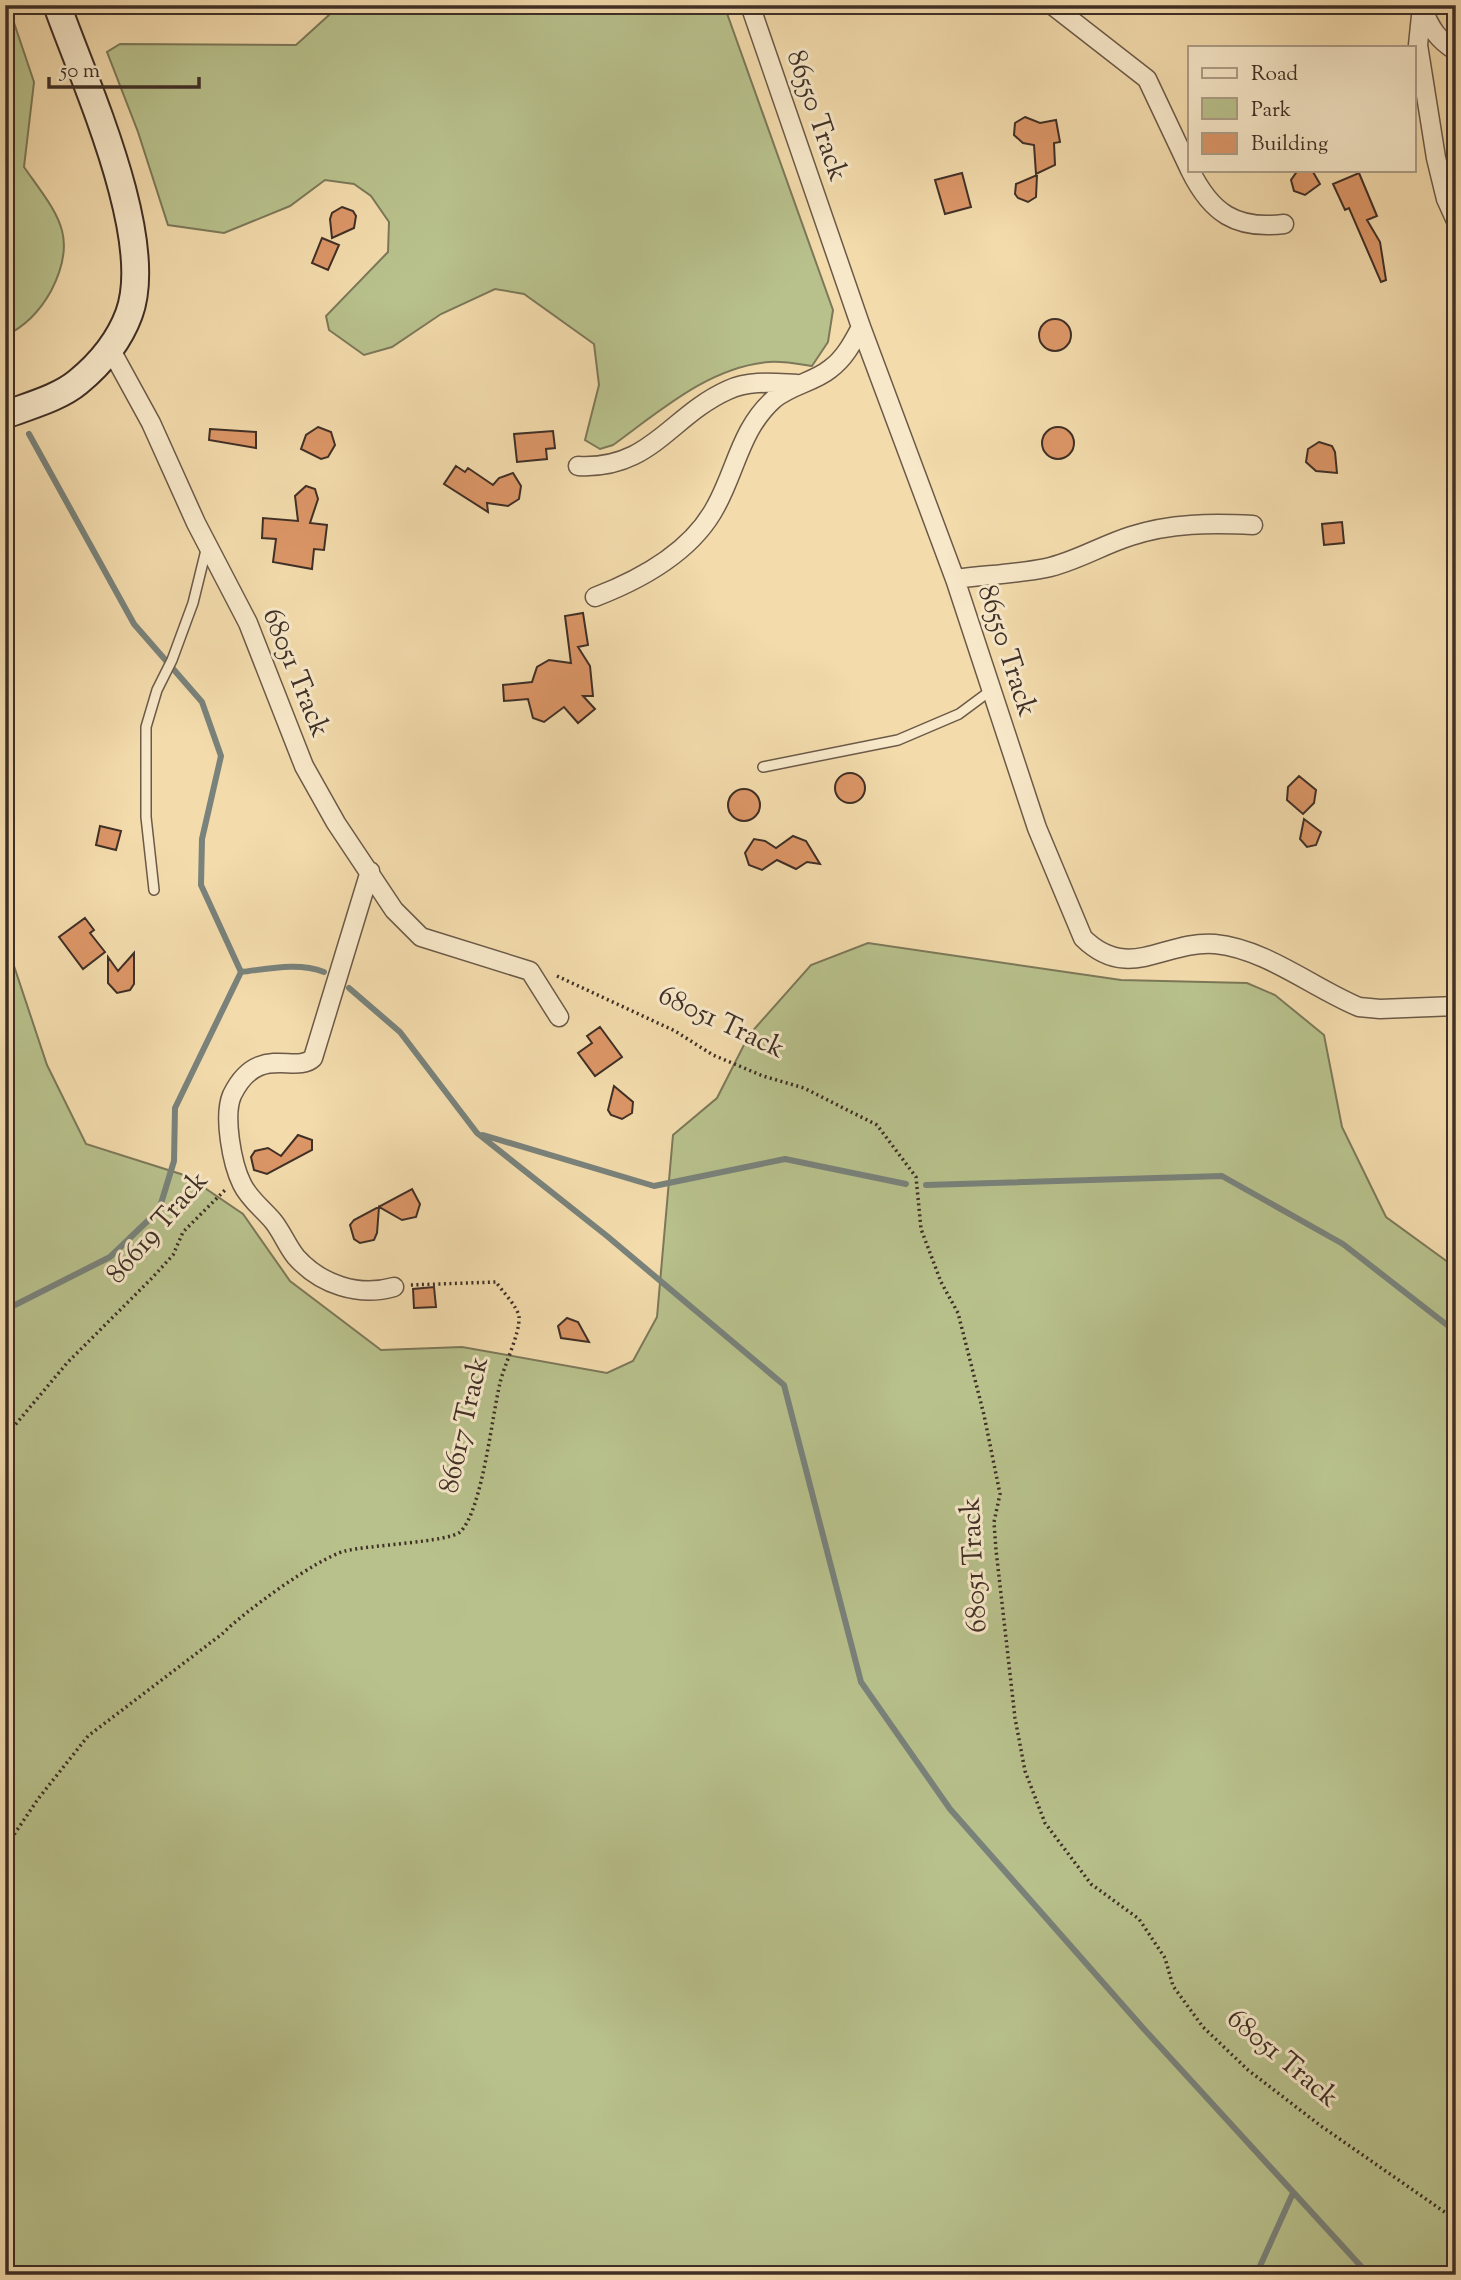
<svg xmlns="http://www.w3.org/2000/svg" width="1461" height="2280" font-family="'Sorts Mill Goudy',serif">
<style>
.green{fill:#b8c18c;stroke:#7c7859;stroke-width:2}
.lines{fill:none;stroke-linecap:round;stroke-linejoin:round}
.stream{stroke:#79827b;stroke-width:6}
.building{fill:#dc9667;stroke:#3f2f26;stroke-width:2}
.lane-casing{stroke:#6c5a48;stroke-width:12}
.street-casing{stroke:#6c5a48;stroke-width:21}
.secondary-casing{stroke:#3f2f26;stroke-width:30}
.path{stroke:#3f2f26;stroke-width:3.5;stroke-dasharray:2 3.5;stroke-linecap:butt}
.lane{stroke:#f7e8c9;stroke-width:9}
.street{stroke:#f7e8c9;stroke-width:18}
.secondary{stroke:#f7e8c9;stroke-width:26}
.labels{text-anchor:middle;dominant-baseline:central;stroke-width:6;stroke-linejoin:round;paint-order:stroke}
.street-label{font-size:28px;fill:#3f2f26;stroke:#f7e8c9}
</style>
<rect width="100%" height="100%" fill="#f3dbac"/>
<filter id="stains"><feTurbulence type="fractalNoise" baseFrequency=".00286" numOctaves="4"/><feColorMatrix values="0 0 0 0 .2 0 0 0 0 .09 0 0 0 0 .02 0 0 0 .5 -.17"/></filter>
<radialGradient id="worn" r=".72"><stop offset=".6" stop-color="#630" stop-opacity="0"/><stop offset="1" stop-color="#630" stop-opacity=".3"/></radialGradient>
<path class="green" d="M5,5H8L34,82L24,167C56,213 80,235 51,291C40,311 26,326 5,336Z
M335,5H724L833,310L828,342L812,366C799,364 783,361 769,362C709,367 660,411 613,445L600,449L585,440L599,385L594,344L524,294L495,289L441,314L392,347L364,355L329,330L326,316L388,252L389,222L371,196L354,184L325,180L290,206L224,233L168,225L138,132L107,52L120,44L296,45L329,15Z
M5,939L47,1065L86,1144L187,1176L243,1214L290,1281L381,1350L462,1347L607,1373L633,1361L657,1317L673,1135L717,1098L749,1035L811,965L868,943L1121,980L1247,983L1275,995L1324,1035L1342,1127L1386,1217L1456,1268V2275H5Z"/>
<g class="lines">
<path class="stream" d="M29,434L134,624L202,702L221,756L202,839L201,885L241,972C268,969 298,962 324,972
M349,988L400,1032L477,1133L607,1236L784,1385L861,1682L950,1809L1143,2028L1369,2275
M483,1135L654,1186L785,1159L906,1184
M926,1185L1222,1176L1343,1244L1456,1332
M5,1310L110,1257L159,1210L174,1161L175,1108L241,972
M1256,2275L1293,2193"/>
</g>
<path class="building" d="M1025,117L1040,123L1056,120L1060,142L1054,143L1055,165L1036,174L1034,145L1023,143L1014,135L1015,123Z
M1298,170L1313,172L1320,184L1305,195L1294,191L1291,180Z
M962,173L971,207L945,214L935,180Z
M1359,173L1377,216L1367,220L1380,242L1386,280L1381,282L1349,208L1345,210L1333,184Z
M1037,175L1036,197L1028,202L1018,198L1015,194L1016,184Z
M342,207L353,211L356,216L354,228L332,238L330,219L332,213Z
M322,238L339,245L328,270L312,263Z
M1039 335a16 16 0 1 1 32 0a16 16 0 1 1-32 0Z
M1042 443a16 16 0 1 1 32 0a16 16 0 1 1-32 0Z
M318,427L331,432L335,445L328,457L321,459L301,449L306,435Z
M210,429L256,432V448L209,440Z
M553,431L555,448L546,449L547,459L517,462L514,434Z
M1319,442L1332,446L1335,452L1337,473L1316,471L1306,462L1308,449Z
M456,466L465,472L468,468L493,485L499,478L513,473L521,486L519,499L508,506L487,503L488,512L444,484Z
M306,486L315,489L318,499L310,523L327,525L324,550L314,549L312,569L273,562L276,539L262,538L263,518L298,521L295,496Z
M1342,522L1344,543L1324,545L1322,524Z
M583,613L588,645L578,647L590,666L593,696H583L595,709L578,723L564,707L544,722L533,718L528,699L504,701L503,685L532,682L537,667L549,660L571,663L565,616Z
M835 788a15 15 0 1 1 30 0a15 15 0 1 1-30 0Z
M1299,776L1316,790L1314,803L1303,814L1287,800L1288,787Z
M728 805a16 16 0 1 1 32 0a16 16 0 1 1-32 0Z
M1304,819L1321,832L1316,845L1307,847L1300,839Z
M100,826L121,831L116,850L96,845Z
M793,836L806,841L820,864L807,862L796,869L777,860L762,870L749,865L745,853L754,839L765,841L776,848Z
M85,918L94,930L90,933L105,952L83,969L59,937Z
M134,953V984L130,990L117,993L108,983V957L118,971Z
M600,1027L622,1057L595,1076L578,1053L592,1043L587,1036Z
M614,1086L633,1102L632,1113L622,1119L611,1115L608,1110Z
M298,1135L312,1140V1150L267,1174L254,1170L251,1157L255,1151L268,1148L281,1156Z
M412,1189L420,1204L416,1217L402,1220L379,1207L377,1233L374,1240L360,1243L354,1239L350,1225L354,1220Z
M434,1287L436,1307L414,1308L413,1289Z
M567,1318L578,1322L589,1342L561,1338L558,1326Z"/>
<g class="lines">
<defs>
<path id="lane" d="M763,767L898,740L959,714L990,691
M154,890L146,817V727L157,690L172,660L193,603L207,546"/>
<path id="street" d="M750,5L861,327L955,579L1037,828L1083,938C1129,983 1164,940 1215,944C1266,949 1313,988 1359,1007L1380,1009L1456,1006
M1052,5L1147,79L1190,170
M1422,6L1418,45L1436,158L1446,199L1456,221
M1423,9C1430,28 1438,40 1456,51
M1190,170C1211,213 1236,230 1284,224
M111,350L151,423L196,523L248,623L304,766L336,823L394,910L421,937L530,971L559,1017
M578,466C651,470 670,416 728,390C750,380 774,383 797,384
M955,579C985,575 1016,574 1046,568C1075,562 1102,545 1131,536C1171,523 1211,523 1253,525
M595,597C642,579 692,552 716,506C736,470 741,428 774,399C791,385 814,382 830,369C845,358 853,342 861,327
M370,871L313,1058C295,1075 258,1042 232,1095C223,1116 232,1164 242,1184C249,1199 263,1209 273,1221C282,1232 287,1246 296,1257C321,1285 359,1297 394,1287"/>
<path id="secondary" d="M5,415C28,406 59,398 78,382C100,364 119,341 129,314C157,238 84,81 57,5"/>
</defs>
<use href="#lane" class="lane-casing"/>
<use href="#street" class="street-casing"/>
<use href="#secondary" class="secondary-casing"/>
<path class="path" d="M557,976L675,1031L713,1055L763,1076L804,1088L877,1125L916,1177L921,1229L941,1282L958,1313L984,1415L1000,1494L994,1522L996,1550L1015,1718L1025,1771L1045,1823L1091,1884L1139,1919L1165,1958L1173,1986L1203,2027L1248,2070L1321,2126L1456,2220
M5,1437L67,1363L152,1278L173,1255L183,1232L225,1190
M5,1848L38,1799L88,1736L222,1634C244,1612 316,1559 345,1551C369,1545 449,1542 460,1532C482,1512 492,1416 500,1383C504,1365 520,1334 519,1317C518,1307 502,1291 496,1282L410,1285"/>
<use href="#lane" class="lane"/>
<use href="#street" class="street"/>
<use href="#secondary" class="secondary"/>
</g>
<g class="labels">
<g class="street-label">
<text transform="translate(816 116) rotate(71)">86550 Track</text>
<text transform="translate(1006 651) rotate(72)">86550 Track</text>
<text transform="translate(295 673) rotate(68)">68051 Track</text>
<text transform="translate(721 1023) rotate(25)">68051 Track</text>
<text transform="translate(158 1228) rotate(-49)">86619 Track</text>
<text transform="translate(465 1425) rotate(-77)">86617 Track</text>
<text transform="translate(975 1565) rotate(-93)">68051 Track</text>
<text transform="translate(1282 2059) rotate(40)">68051 Track</text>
</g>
</g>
<rect width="1461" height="2280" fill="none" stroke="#f3dbac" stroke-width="28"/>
<rect x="7" y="7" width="1447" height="2266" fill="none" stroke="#3f2f26" stroke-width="3.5"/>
<rect x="14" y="14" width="1433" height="2252" fill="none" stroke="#3f2f26" stroke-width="2"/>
<rect x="1188" y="46" width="228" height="126" fill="#f7e8c9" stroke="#ad9e88" stroke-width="2"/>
<rect x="1202" y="68" width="35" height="10" fill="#f7e8c9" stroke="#ad9e88" stroke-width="2"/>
<text x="1251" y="80" font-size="21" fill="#3f2f26">Road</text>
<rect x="1202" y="98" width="35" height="21" fill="#b8c18c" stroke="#ad9e88" stroke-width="2"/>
<text x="1251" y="116" font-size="21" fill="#3f2f26">Park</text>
<rect x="1202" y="133" width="35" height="21" fill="#dc9667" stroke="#ad9e88" stroke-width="2"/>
<text x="1251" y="150" font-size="21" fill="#3f2f26">Building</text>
<path d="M49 77v10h150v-10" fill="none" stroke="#3f2f26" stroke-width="3.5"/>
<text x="60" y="77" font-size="21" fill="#3f2f26" stroke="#f7e8c9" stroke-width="5" paint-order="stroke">50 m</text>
<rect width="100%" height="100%" filter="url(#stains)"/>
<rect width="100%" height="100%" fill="url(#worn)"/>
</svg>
